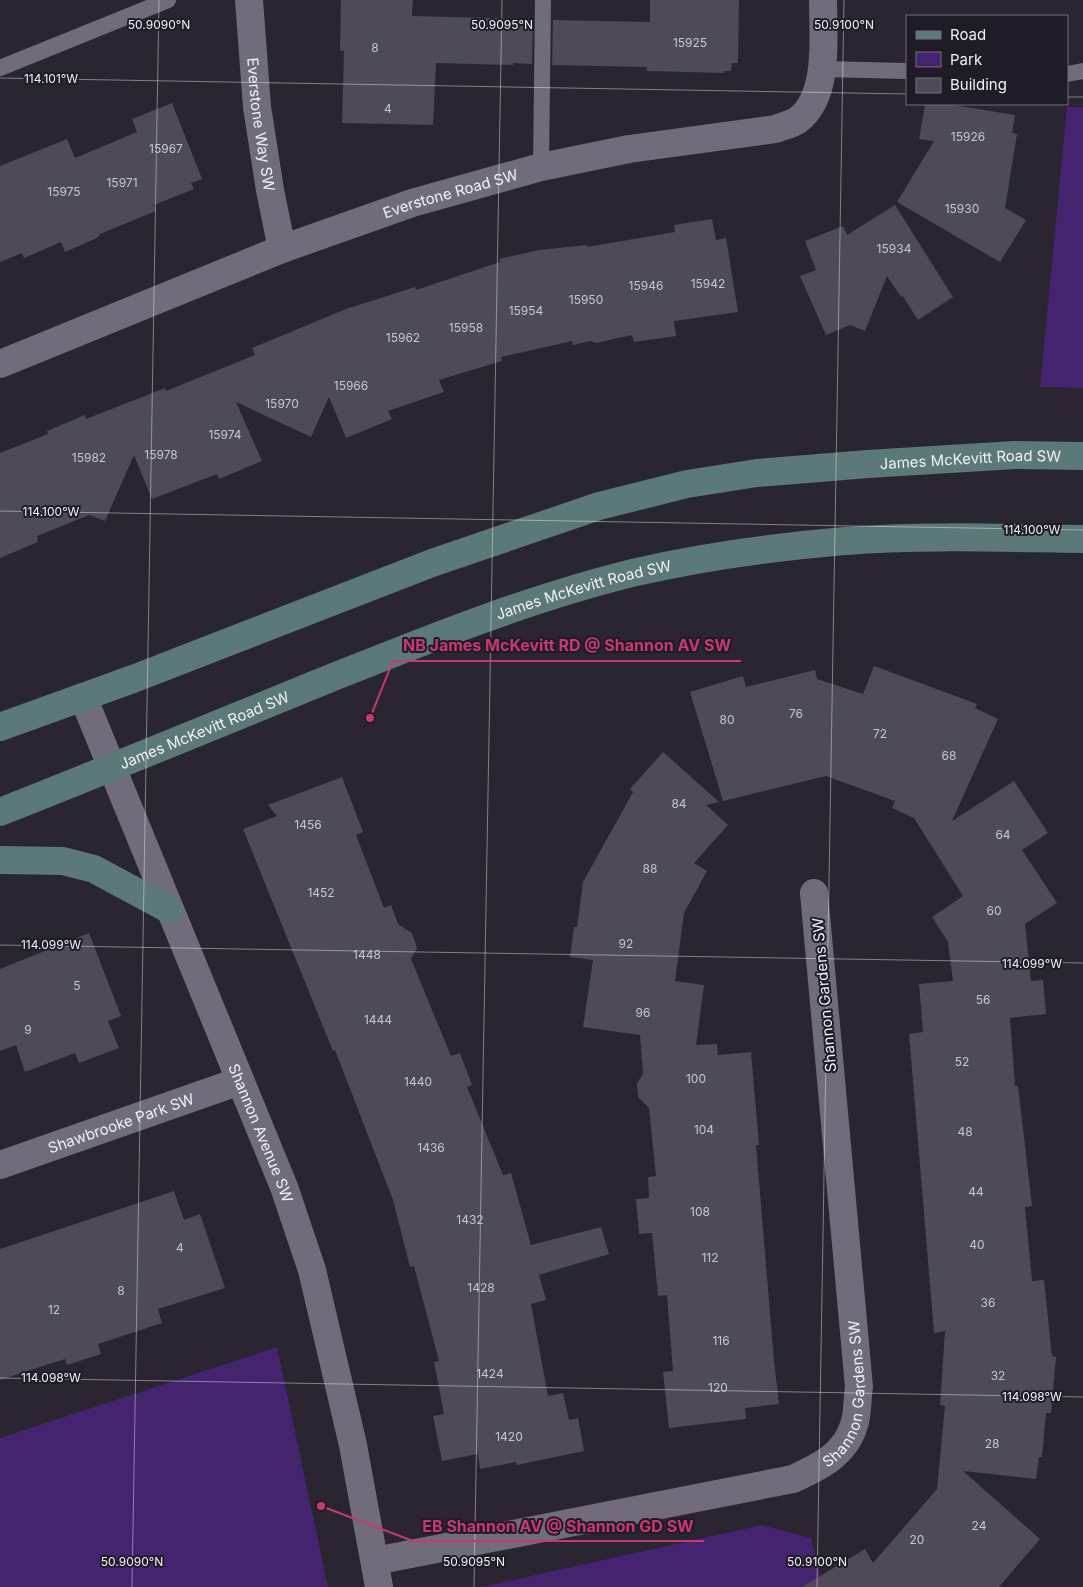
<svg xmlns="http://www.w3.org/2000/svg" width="1083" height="1587" font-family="Inter,sans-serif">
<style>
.green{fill:#44246f}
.building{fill:#4e4a58}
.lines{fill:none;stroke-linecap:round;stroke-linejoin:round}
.lane{stroke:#716c7b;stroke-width:16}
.street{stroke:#716c7b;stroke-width:28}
.secondary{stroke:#5b7979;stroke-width:28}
.ticks{fill:none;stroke:#f1eff7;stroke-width:1;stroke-opacity:0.45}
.labels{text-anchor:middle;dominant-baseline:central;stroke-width:4;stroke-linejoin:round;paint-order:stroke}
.number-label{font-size:12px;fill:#c8c6cf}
.street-label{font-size:15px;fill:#f1eff7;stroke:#1f1b27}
.ticks-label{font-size:12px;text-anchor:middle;fill:#f1eff7;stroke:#1f1b27;stroke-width:4;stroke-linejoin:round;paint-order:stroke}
.leader{fill:none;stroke:#c93872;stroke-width:2}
.callout-dot{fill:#c93872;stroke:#1f1b27;stroke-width:2}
.callout-label{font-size:16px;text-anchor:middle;font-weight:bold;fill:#c93872;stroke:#1f1b27;stroke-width:4;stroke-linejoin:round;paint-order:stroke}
</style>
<rect width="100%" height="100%" fill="#292531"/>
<path class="green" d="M1067,107H1083V388L1040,387Z
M277,1347L328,1587H0V1438Z
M762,1525L811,1538L823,1587H481Z"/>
<path class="building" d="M341,0H413L412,16L533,19L532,64L513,63V65L436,63L433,125L342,123L344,51L340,50Z
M650,0H739L738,63H732L731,71H724V73L647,71V67L552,65L553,20L650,22Z
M172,103L202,179L191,183L194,189L154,205L156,211L100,234L97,238L65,252L61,242L24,258L22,253L0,262V166L67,139L75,158L137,132L132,119Z
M925,104H947L1015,115L1012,133L1017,134L1005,208L1026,220L1000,262L897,202L934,141L919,139Z
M895,205L953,297L918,320L902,295L901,297L887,276L865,331L850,325L826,335L800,276L816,270L805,241L843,226L847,235Z
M712,219L716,240L726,238L738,312L674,321L676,336L634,342L632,335L596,343L591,341L573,345L572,341L501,357L502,361L439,380L444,392L388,411L392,419L346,438L329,397L311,437L236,402L262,461L219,479L217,474L152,499L134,455L105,521L89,515L37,536L38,542L0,558V453L48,434L47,431L85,415L86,419L165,388L166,391L255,355L252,348L346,309L415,287L416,290L500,262L499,259L539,250L587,245V247L675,232L674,225Z
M874,666L977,704L975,708L998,719L952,821L1014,781L1048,833L1022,850L1057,903L1025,924L1031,981L1043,980L1046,1014L1010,1018L1015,1086H1018L1032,1206L1025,1207L1032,1281L1044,1280L1052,1356L1056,1357L1051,1413H1046L1042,1457H1039L1036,1479L963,1471L1040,1539L999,1587H802L865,1549L873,1563L937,1489L945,1406L940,1405L945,1331L934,1333L909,1034L923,1032L919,984L953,981L948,942L932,917L963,896L914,818L892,808L895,801L826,776L723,801L690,692L743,676L746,687L815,670L817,679L863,694Z
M663,752L719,802L706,805L728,825L694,863L707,871L684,913L675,981L704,985L696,1045L717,1044L718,1055L751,1052L759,1145H756L774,1361L779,1404L745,1408L746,1419L669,1428L663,1372L673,1371L667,1295L658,1296L652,1233L639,1234L636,1199L649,1198L648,1177L656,1176L649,1108L638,1097L637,1083L643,1074L640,1035L583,1027L593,960L570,957L574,927H577L583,882L633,792L630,789Z
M342,777L363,832L356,835L384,908L391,905L398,924L412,933L417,948L411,959L451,1056L460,1053L472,1085L467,1087L503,1175L511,1173L531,1245L601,1227L609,1254L539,1275L546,1300L531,1304L548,1396L563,1393L569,1420L578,1418L584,1451L517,1465L516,1462L480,1469L478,1454L442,1461L433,1416L444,1414L434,1362L439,1361L414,1266L410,1267L393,1200L335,1050L333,1051L243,829L277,816L268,805Z
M89,933L121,1016L108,1021L119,1048L79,1063L75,1053L25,1072L16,1045L0,1051V969Z
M174,1191L184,1220L200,1214L225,1288L158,1309L162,1323L98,1344L101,1354L67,1365L65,1359L0,1380V1249Z"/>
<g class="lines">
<path class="lane" d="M0,68L168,0
M822,69L907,71
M1067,74L1083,71
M541,167L543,0"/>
<g class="street">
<path id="s1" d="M249,0L257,107L270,190L282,249"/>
<path id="s2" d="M0,364L282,249L412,203L541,167L629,149L776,129C783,126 792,124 798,120C830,96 823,36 823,0"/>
<path id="s3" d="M83,697L284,1187L312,1270L353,1445L379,1587"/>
<path id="s4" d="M0,1165L240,1081"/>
<path id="s5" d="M375,1561L793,1479C819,1467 845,1455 854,1425C858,1414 857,1399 859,1387L814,893"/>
</g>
<g class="secondary">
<path id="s6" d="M0,727L133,679L432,563L599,506L687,484L757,473L868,464L1015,455L1083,456"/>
<path id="s7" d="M0,812C109,769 218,724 326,680C426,640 527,599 632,573C701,557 773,547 845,541C923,535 1005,538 1083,539"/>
<path d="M0,860L63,861L94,869L170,910"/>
</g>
</g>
<path class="ticks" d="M0,78L907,94M1067,97H1083M0,511L1083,530M0,945L1083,963M0,1378L1083,1397M132,1587L159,0M474,1587L502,0M817,1587L844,0"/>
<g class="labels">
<g class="number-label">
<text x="690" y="42">15925</text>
<text x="375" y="47">8</text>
<text x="388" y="108">4</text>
<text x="968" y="136">15926</text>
<text x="166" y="148">15967</text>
<text x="122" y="182">15971</text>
<text x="64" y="191">15975</text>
<text x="962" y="208">15930</text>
<text x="894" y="248">15934</text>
<text x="708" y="283">15942</text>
<text x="646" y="285">15946</text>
<text x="586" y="299">15950</text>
<text x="526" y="310">15954</text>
<text x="466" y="327">15958</text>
<text x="403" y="337">15962</text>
<text x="351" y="385">15966</text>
<text x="282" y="403">15970</text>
<text x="225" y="434">15974</text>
<text x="161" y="454">15978</text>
<text x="89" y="457">15982</text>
<text x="796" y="713">76</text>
<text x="727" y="719">80</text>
<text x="880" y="733">72</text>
<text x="949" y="755">68</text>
<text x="679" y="803">84</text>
<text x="308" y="824">1456</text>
<text x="1003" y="834">64</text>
<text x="650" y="868">88</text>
<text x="321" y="892">1452</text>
<text x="994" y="910">60</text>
<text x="626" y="943">92</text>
<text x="367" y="954">1448</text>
<text x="77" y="985">5</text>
<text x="983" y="999">56</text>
<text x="643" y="1012">96</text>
<text x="378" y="1019">1444</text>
<text x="28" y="1029">9</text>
<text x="962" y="1061">52</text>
<text x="696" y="1078">100</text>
<text x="418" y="1081">1440</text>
<text x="704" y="1129">104</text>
<text x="965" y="1131">48</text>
<text x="431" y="1147">1436</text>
<text x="976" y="1191">44</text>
<text x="700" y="1211">108</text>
<text x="470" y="1219">1432</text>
<text x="977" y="1244">40</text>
<text x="180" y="1247">4</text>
<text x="710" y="1257">112</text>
<text x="481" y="1287">1428</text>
<text x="121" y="1290">8</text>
<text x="988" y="1302">36</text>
<text x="54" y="1309">12</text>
<text x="721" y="1340">116</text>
<text x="490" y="1373">1424</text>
<text x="998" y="1375">32</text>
<text x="718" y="1387">120</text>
<text x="509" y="1436">1420</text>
<text x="992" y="1443">28</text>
<text x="979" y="1525">24</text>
<text x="917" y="1539">20</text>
</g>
<g class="street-label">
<text stroke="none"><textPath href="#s1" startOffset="125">Everstone Way SW</textPath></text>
<text stroke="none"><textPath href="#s2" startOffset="482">Everstone Road SW</textPath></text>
<text stroke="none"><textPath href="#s6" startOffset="1014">James McKevitt Road SW</textPath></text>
<text stroke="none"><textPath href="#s7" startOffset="625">James McKevitt Road SW</textPath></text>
<text stroke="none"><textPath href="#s7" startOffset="220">James McKevitt Road SW</textPath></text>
<text transform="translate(824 995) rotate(-95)">Shannon Gardens SW</text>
<text stroke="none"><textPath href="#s4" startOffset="128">Shawbrooke Park SW</textPath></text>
<text stroke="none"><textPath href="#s3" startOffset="471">Shannon Avenue SW</textPath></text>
<text stroke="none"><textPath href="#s5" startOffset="538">Shannon Gardens SW</textPath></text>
</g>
</g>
<g class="ticks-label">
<text x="159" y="29">50.9090°N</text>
<text x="502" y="29">50.9095°N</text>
<text x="844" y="29">50.9100°N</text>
<text x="51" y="83">114.101°W</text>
<text x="51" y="516">114.100°W</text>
<text x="1032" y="534">114.100°W</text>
<text x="51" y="949">114.099°W</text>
<text x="1032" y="968">114.099°W</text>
<text x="51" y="1382">114.098°W</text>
<text x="1032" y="1401">114.098°W</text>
<text x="132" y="1566">50.9090°N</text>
<text x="474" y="1566">50.9095°N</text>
<text x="817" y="1566">50.9100°N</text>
</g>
<path class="leader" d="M370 718L393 661H741M321 1506L413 1541H704"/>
<g class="callout-dot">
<circle cx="370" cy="718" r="5"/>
<circle cx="321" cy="1506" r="5"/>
</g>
<g class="callout-label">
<text x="567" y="651">NB James McKevitt RD @ Shannon AV SW</text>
<text x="558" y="1532">EB Shannon AV @ Shannon GD SW</text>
</g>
<rect x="906" y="15" width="162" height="90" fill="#1f1b27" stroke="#73707a"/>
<rect x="916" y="31" width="25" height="8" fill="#5b7979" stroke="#73707a"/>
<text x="950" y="40" font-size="15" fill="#f1eff7">Road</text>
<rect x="916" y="52" width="25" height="15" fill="#44246f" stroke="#73707a"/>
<text x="950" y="65" font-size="15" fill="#f1eff7">Park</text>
<rect x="916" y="78" width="25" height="15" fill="#4e4a58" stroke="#73707a"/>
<text x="950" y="90" font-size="15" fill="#f1eff7">Building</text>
</svg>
